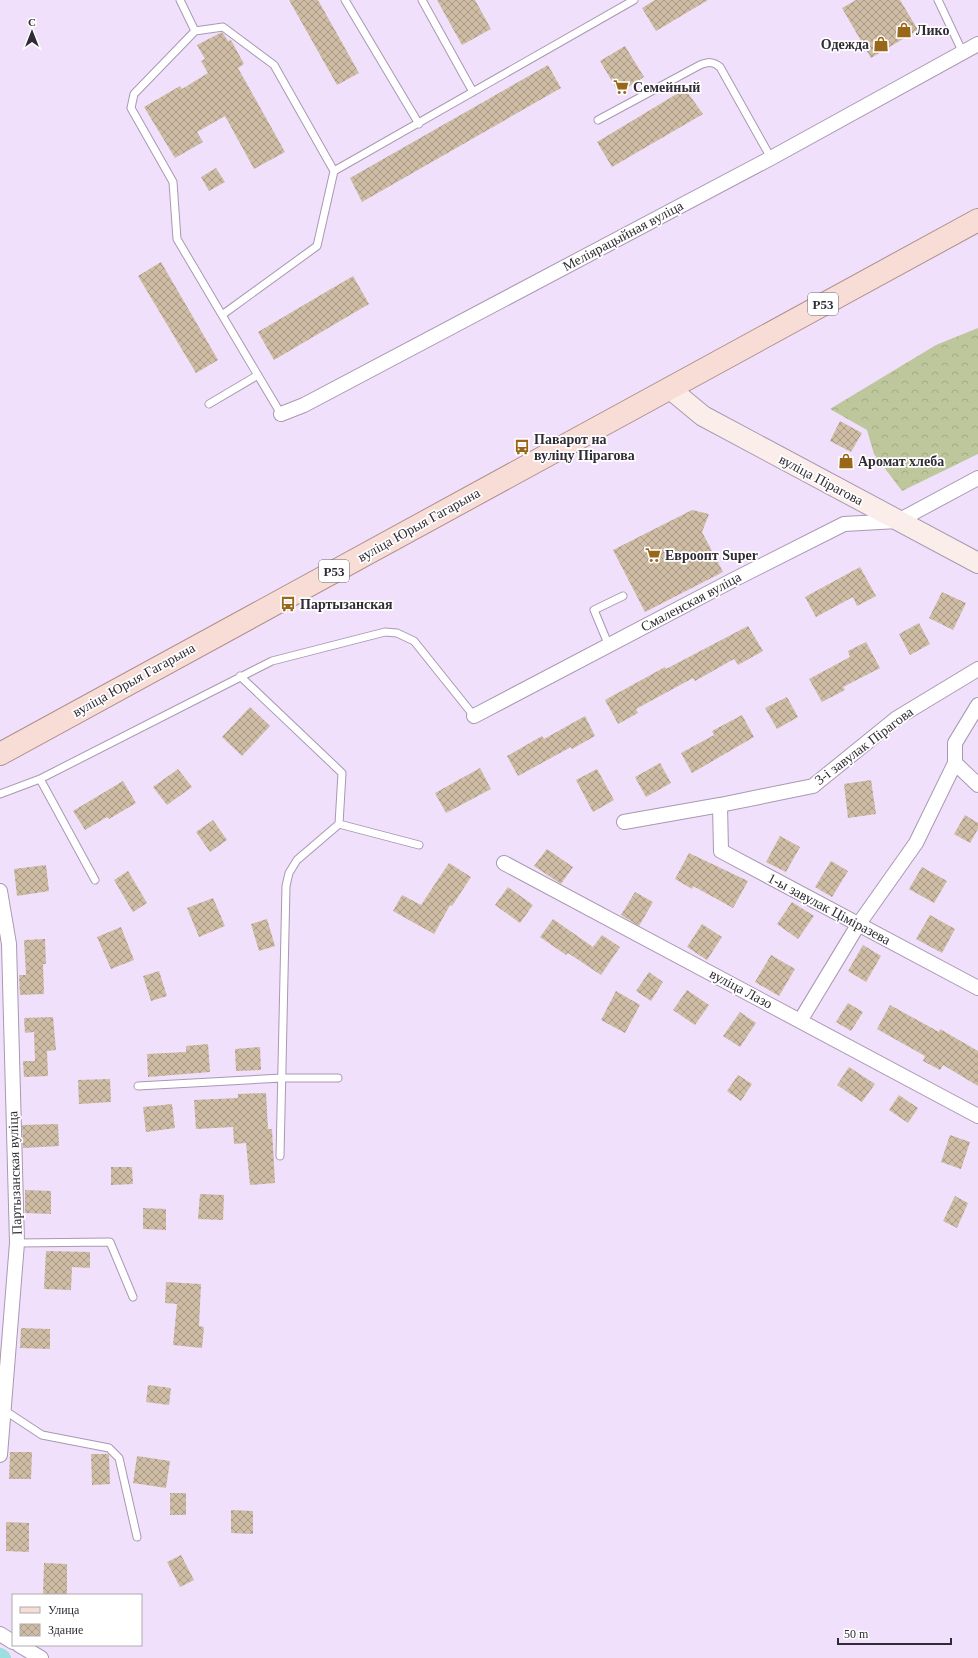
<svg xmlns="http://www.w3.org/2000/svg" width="978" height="1658" font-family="'Times New Roman',serif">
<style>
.forest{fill:url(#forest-crowns)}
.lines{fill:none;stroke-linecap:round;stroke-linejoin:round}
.canal{stroke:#9ddee0;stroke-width:16}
.building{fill:url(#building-cross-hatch)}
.service-casing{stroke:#a899b2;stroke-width:9}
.minor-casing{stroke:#a899b2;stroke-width:16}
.secondary-casing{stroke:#a899b2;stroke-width:22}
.primary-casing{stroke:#ae908b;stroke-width:24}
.service{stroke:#fff;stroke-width:7}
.minor{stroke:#fff;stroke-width:14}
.secondary{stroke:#fbeeea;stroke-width:20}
.primary{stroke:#f7ddd6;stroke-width:22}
.labels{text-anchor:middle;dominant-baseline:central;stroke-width:3.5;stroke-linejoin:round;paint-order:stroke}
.shield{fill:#fff;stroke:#6f6b72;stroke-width:1}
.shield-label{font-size:13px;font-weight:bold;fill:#312b35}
.poi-label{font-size:14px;font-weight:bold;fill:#312b35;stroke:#fff;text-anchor:start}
.street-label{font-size:14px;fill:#312b35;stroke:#fff}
</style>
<defs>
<pattern id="forest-crowns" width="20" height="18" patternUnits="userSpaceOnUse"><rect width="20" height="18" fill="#bdc79b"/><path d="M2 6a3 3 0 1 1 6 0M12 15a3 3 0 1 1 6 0" fill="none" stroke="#a3ab86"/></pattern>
<pattern id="building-cross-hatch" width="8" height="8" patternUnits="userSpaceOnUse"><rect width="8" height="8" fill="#cebda4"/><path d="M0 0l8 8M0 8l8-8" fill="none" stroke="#a89a86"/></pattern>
</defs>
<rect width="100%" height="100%" fill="#f0e0fb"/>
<path class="forest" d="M978,328V454L902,491L874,454L867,430L830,409L936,345Z"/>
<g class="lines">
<path class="canal" d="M0,1656L3,1658"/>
</g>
<path class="building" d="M289,0H318L359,73L337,85Z
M437,0H475L491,29L462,45Z
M655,0H708L656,31L642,8Z
M856,0H900L918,30L871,58L842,8Z
M222,32L228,41L231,40L244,64L238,68L285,152L254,169L225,116L197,132L203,142L175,158L144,107L180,86L182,89L208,73L201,61L205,59L197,45Z
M625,46L644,77L619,93L600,61Z
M548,65L561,88L362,202L350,178Z
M685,89L703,114L612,167L597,142Z
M216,168L225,182L209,191L201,177Z
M161,262L218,360L196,373L138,276Z
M353,276L369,304L274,360L258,332Z
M840,421L862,433L851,452L830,441Z
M692,510L709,514L702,532L723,572L645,612L613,550Z
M860,567L876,596L857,606L853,597L816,617L805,597Z
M942,592L966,603L953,630L929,618Z
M919,623L930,644L910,655L899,634Z
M748,626L763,651L738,665L734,659L695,681L693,678L636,709L638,713L618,724L605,700L665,667L666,669Z
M866,642L880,668L843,687L845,690L822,702L809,679L850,657L848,651Z
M787,697L798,717L777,729L765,708Z
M250,707L270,726L242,756L222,737Z
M742,715L754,737L692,773L681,753L714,735L712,731Z
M585,716L595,736L572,749L571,747L518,776L507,756L542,736L544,739Z
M660,763L671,783L646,797L635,777Z
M480,768L491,789L446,813L435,793Z
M178,769L192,787L167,805L153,787Z
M597,769L614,800L593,812L576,780Z
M871,780L876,814L848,818L844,784Z
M123,781L136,803L109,819L107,817L85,830L73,811Z
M965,815L978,823V829L970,843L954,834Z
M213,820L227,840L210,852L196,832Z
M780,836L800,847L786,872L766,862Z
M547,849L573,867L561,884L534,866Z
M689,853L748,881L733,908L693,886L692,889L675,879Z
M831,861L848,871L832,897L815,887Z
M449,863L471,877L452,906L450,905L434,934L393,911L402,895L421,905Z
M46,865L49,891L17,896L14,869Z
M922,867L947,881L934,903L909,889Z
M128,871L147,903L133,912L114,880Z
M508,887L533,905L520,923L495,905Z
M635,892L653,902L639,926L621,915Z
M213,898L225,926L199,937L187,908Z
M792,902L814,916L798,939L777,924Z
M930,915L955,929L942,953L916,939Z
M267,919L275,946L259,951L251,924Z
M553,919L593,947L602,935L620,947L601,975L568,953L566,955L540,937Z
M702,924L722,937L707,960L687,947Z
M121,927L134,960L111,969L97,937Z
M45,939L46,964H43L44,994L20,995L19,975H26L24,940Z
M863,945L881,956L866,982L848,971Z
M771,955L795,969L779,996L755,982Z
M159,971L167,996L151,1001L143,976Z
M649,972L663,982L651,1001L636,991Z
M687,990L709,1005L695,1025L673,1010Z
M616,991L640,1005L625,1033L601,1020Z
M848,1003L863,1012L851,1031L836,1022Z
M890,1005L939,1032L940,1029L978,1051V1086L943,1065L940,1070L923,1061L925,1056L877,1029Z
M740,1012L756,1023L740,1047L723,1036Z
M53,1017L56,1050L47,1051L48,1076L24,1077L23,1061H35L34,1032L25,1033L24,1018Z
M208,1044L210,1072L148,1077L147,1054L186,1052V1046Z
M260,1047L261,1070L236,1071L235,1049Z
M849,1067L875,1084L862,1102L837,1085Z
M738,1075L752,1084L741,1101L727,1091Z
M110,1079L111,1102L79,1104L78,1080Z
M266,1093L268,1129H272L275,1183L250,1185L246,1143L234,1144L233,1127L196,1129L194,1100L238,1098V1094Z
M899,1095L918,1108L908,1123L889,1110Z
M172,1104L175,1128L146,1132L143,1107Z
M58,1124L59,1146L23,1148L22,1125Z
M950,1135L970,1142L961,1169L941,1162Z
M111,1167H132L133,1184L111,1185Z
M25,1190L51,1191V1214L25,1213Z
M200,1194L224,1195L223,1220L198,1219Z
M955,1196L968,1203L957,1228L943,1221Z
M143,1208L166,1209V1230L143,1229Z
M46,1251L90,1252V1268L72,1267L71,1290L44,1289Z
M166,1282L201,1284L199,1326L204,1327L202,1348L173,1345L177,1304L165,1303Z
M21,1328L50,1329V1349L20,1348Z
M148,1385L171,1388L169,1405L146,1402Z
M10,1452H32L31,1479H9Z
M91,1454H108L109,1455L110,1484L92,1485Z
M137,1456L170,1461L166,1488L133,1483Z
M170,1493H186V1515H170Z
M231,1510L253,1511V1534L231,1533Z
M6,1522L29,1523V1552L6,1551Z
M181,1555L194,1580L180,1587L167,1562Z
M44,1563L67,1564V1595H43Z"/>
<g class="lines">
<defs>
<path id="service" d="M180,0L195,31L223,27L274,65L334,171L317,246L222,315L281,414
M345,0L419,124
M422,0L473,92
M938,0L963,53
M195,31L134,94L131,108L173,182L177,239L222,315
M598,120L700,65C708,62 713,61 720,67L771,158
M334,171L634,0
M209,404L258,375
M609,646L594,610L623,596
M240,676L342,773L339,824L297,860L289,873L286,886L280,1156
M40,779L95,880
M0,794L40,779L272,661L385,632L397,633L414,641L474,716
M339,824L419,845
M138,1086L282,1078H338
M17,1243L110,1242L133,1297
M4,1410L42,1435L109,1448L119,1458L137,1537"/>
<path id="minor" d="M281,414L304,405L771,158L978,44
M474,716L735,579L844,524L898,521L978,478
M955,763L978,785
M720,805L721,851L978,988
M624,822L720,805L813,786L897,718L978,669
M504,863L978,1116
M0,891L9,944L17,1243L0,1455
M800,1021L858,925L916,843L955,763V743L978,705
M0,1634L13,1642
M19,1645L41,1658"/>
<path id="secondary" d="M669,388L703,416L978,563"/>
<path id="primary" d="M0,754L978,220"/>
</defs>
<use href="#service" class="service-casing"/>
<use href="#minor" class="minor-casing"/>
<use href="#secondary" class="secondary-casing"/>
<use href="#primary" class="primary-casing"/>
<use href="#service" class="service"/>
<use href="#minor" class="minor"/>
<use href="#secondary" class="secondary"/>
<use href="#primary" class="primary"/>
</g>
<defs>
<symbol id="shop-bare" viewBox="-9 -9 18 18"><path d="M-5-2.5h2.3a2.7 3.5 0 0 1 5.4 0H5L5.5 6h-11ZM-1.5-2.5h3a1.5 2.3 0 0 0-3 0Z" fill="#99671a" stroke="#fff" stroke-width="2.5" paint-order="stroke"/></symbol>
<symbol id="supermarket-bare" viewBox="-9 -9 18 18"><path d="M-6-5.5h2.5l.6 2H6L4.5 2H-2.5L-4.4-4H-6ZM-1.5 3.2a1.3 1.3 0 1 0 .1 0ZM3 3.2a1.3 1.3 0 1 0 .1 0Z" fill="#99671a" stroke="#fff" stroke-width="2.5" paint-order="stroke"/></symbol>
<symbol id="bus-bare" viewBox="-9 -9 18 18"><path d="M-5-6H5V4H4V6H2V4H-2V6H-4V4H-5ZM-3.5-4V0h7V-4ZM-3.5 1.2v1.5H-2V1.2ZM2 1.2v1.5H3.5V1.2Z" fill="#99671a" stroke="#fff" stroke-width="2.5" paint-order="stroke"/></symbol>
</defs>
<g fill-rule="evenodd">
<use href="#shop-bare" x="893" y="19" width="22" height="22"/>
<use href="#shop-bare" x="870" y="33" width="22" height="22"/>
<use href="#supermarket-bare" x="610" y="76" width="22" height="22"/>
<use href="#bus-bare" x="511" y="436" width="22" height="22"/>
<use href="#shop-bare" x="835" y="450" width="22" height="22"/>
<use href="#supermarket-bare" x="642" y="544" width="22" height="22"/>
<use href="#bus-bare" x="277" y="593" width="22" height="22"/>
</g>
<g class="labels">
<g class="shield">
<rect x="808" y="293" width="30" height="22" rx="3"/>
<rect x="319" y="560" width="30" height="22" rx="3"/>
</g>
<g class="shield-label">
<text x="823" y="304">Р53</text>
<text x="334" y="571">Р53</text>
</g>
<g class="poi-label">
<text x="916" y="30">Лико</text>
<text x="869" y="44" text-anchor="end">Одежда</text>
<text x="633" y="87">Семейный</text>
<text x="534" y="439">Паварот на<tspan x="534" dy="16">вуліцу Пірагова</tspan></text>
<text x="858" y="461">Аромат хлеба</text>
<text x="665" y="555">Евроопт Super</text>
<text x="300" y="604">Партызанская</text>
</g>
<g class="street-label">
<text transform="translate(623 236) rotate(-28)">Меліярацыйная вуліца</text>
<text transform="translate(821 480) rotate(28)">вуліца Пірагова</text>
<text transform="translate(419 525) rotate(-29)">вуліца Юрыя Гагарына</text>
<text transform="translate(691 602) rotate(-28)">Смаленская вуліца</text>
<text transform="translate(134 680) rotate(-29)">вуліца Юрыя Гагарына</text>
<text transform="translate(864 746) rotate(-37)">3-і завулак Пірагова</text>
<text transform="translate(829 909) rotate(28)">1-ы завулак Ціміразева</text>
<text transform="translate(741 989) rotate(28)">вуліца Лазо</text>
<text transform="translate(15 1173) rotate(-92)">Партызанская вуліца</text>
</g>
</g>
<rect x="12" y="1594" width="130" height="52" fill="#ffffff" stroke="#adaaae"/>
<rect x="20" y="1607" width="20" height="6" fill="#f7ddd6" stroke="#adaaae"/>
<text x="48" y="1614" font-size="12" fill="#312b35">Улица</text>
<rect x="20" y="1624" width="20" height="12" fill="url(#building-cross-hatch)" stroke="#adaaae"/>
<text x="48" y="1634" font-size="12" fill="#312b35">Здание</text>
<g transform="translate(32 32)" stroke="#ffffff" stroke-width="3" paint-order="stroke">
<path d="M0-3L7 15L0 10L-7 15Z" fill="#312b35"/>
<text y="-6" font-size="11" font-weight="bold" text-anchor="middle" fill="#312b35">С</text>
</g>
<path d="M838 1638v6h113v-6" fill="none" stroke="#312b35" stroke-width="2"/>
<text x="844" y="1638" font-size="12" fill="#312b35" stroke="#ffffff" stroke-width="3" paint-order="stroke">50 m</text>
</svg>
